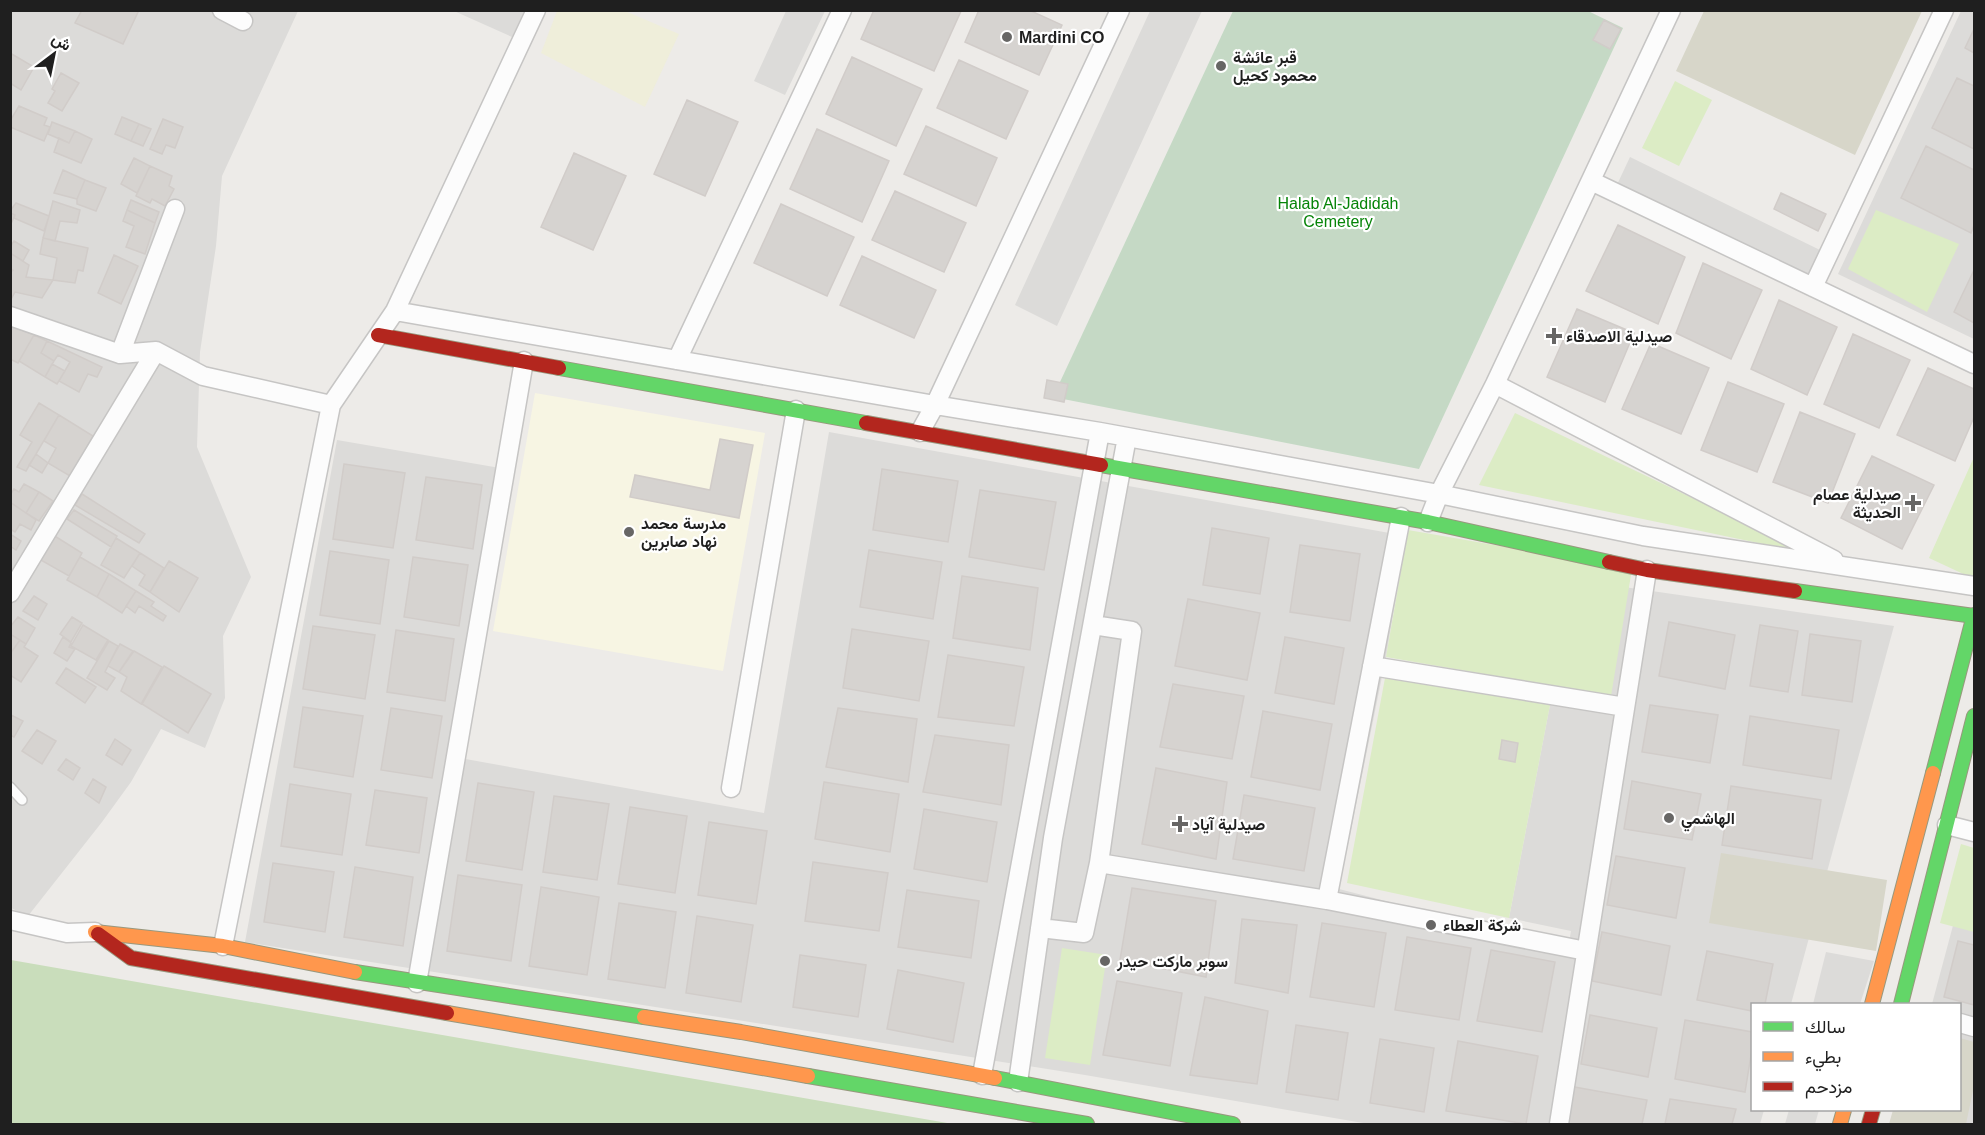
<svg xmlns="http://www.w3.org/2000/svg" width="1985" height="1135" font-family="Arial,Vazirmatn,sans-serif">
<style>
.residential{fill:#dcdbd9}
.education{fill:#f7f5e3}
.construction{fill:#d7d6c9}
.farmland{fill:#efeeda}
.grass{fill:#dcecc5}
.forest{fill:#c9ddbb}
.cemetery{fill:#c5d9c5}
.building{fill:#d6d3d0;stroke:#d1ccc9;stroke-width:1.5}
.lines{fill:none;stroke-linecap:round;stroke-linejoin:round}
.lane-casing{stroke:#c6c5c4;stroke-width:12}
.street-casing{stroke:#c6c5c4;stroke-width:21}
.fast-casing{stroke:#98987e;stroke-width:16}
.slow-casing{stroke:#98987e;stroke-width:16}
.jam-casing{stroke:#98987e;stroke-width:16}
.lane{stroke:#fcfcfc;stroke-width:9}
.street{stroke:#fcfcfc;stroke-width:18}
.fast{stroke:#63d668;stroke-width:14}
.slow{stroke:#ff974d;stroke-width:14}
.jam{stroke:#b3261e;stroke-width:14}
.poi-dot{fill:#676665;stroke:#fff;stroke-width:2}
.labels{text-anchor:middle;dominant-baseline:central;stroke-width:4.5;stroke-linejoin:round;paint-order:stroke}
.poi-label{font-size:16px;font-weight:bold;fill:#1f1f1f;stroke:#fff;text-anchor:start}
.park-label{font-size:16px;fill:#068408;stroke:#fff}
</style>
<rect width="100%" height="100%" fill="#edebe8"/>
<path class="residential" d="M11,11H298L222,176L216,246L200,352L197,447L251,577L223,636L225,698L205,748L161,729L131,782L102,822L28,916L11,908Z
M454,11H524L512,37Z
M786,11H825L785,95L754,81Z
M1150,11H1202L1057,326L1015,305Z
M1961,11H1974V339L1838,274Z
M1630,157L1820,250L1805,282L1615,189Z
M829,432L1406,536L1386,657L1339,889L1568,948L1571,931L1509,918L1550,705L1605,712L1624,587L1894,626L1791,1004H1752V1110H1764L1760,1124H1369L1085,1075L245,942L337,440L500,468L449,756L764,813Z
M1974,847V1124H1900L1960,1110V1004H1932Z
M1826,952L1874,961L1860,1004H1813Z
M1789,1110H1819L1815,1124H1785Z"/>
<path class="education" d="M535,393L765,433L723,671L493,631Z"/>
<path class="construction" d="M1704,11V10L1922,11L1855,155L1676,71Z
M1721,853L1887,880L1876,951L1709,923Z
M1960,1038L1974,1042V1086L1966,1124H1889L1893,1110H1960Z"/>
<path class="farmland" d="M557,11H625L679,34L645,107L541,53Z"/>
<path class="grass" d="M1675,81L1712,100L1679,166L1642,148Z
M1876,210L1959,244L1927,312L1848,269Z
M1515,413L1807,553L1479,485Z
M1974,457V579L1929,558Z
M1408,530L1632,569L1611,696L1386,657Z
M1385,678L1550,705L1509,918L1347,883Z
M1961,844L1974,848V932L1940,923Z
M1062,948L1107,955L1090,1065L1045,1058Z"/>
<path class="forest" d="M11,960L953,1124H11Z"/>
<path class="cemetery" d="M1586,10L1623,28L1419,469L1053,397L1233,11Z"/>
<path class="building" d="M82,10H139L123,44L75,23Z
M874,10H961V11L934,71L861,39Z
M979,10H1029L1062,25L1039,75L965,42Z
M1604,20L1621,29L1610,49L1593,40Z
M1974,29V53L1965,48Z
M10,53L34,67L21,90L10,83Z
M852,57L922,89L896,146L826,114Z
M959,60L1028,91L1006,139L937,108Z
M61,73L79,83L62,111L48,103L55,91L52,89Z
M1957,78L1974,86V149L1932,128Z
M687,100L738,122L705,196L654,174Z
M19,106L47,118L44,125L50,127L44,141L10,127V121Z
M122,117L139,124L131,141L115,134Z
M163,119L183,127L175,148L166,145L162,154L150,149Z
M52,122L75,131L69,143L48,134Z
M139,124L151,129L143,146L131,141Z
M926,126L997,158L976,206L904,174Z
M817,129L889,161L862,222L790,189Z
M75,131L92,139L81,163L54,152L59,138L69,143Z
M1926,146L1974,170V225L1971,233L1901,198Z
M574,153L626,176L593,250L541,227Z
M134,158L150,166L137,193L121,184Z
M150,166L172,176L169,186L174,189L165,206L152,199L150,203L136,196Z
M63,170L85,180L77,199L54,193Z
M85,180L106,188L96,211L77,204V199Z
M895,191L966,223L944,272L872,240Z
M1781,193L1826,214L1818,231L1774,209Z
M131,200L159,212L155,223L127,210Z
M53,201L80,210L77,223L60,221L55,241L43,238Z
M16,203L49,216L44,231L14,218L15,215L10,213V211Z
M781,204L854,237L827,296L754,263Z
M127,210L155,223L145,254L126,247L134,226L123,221Z
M10,213L15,215L10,226Z
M1618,225L1685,257L1658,324L1586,291Z
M43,238L88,248L83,271L78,270L75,283L53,280L57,258L40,254Z
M14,241L29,250L23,261L10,253V247Z
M10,253L29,265L26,277L53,280L42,298L15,292L10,301V273L13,270L10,268Z
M114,255L138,266L121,304L98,293Z
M862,256L936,290L914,338L840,305Z
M1703,263L1762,290L1731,359L1676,333Z
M1974,270V323L1954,312Z
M1779,300L1837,327L1807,395L1751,369Z
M1577,309L1634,333L1605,402L1547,377Z
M11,326L34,335L18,363L10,359Z
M1853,334L1910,360L1879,428L1824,404Z
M34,335L47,341L41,353L54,361L45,377L19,361Z
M47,341L102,367L97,377L88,374L79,392L59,381L70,362L58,355L54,361L41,353Z
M1651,343L1709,368L1681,434L1622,409Z
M52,364L65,371L57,384L45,377Z
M1928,368L1974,389V417L1955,461L1897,435Z
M1047,380L1068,384L1064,402L1044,398Z
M1728,382L1784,404L1757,472L1701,450Z
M39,403L59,415L26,471L17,467L32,442L20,435Z
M1800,412L1855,434L1828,503L1773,482Z
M59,415L93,436L70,476L48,463L56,448L44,441Z
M720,439L753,445L739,518L630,497L635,475L710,490Z
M36,454L48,463L42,473L29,465Z
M1872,456L1934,485L1902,549L1841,518Z
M344,464L405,473L393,548L333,539Z
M882,469L958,481L948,542L873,530Z
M426,477L482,485L473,549L416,540Z
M24,484L39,492L26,513L10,502V495L14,489L19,492Z
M980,490L1056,502L1044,570L969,557Z
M39,492L53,501L39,521L26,513Z
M82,494L145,534L139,543L75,505Z
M10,502L36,520L31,530L20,524L15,532L10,529Z
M74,510L117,536L111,547L67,519Z
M1212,528L1269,538L1260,594L1203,585Z
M10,534L21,541L16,550L10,546Z
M53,535L82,553L69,576L39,559Z
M116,538L140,553L124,578L101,565Z
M1300,545L1360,554L1350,621L1290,612Z
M869,550L942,562L933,619L860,607Z
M330,551L389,560L380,624L320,615Z
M140,553L164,568L150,592L139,585L145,575L132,566Z
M80,557L109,574L97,597L67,580Z
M413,557L468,565L459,626L404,617Z
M169,561L198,578L179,612L150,592Z
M109,574L136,591L122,613L97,597Z
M962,576L1038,588L1030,650L953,638Z
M136,591L154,602L151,606L166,616L163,621L139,606L135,613L126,606Z
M34,596L47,604L38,620L23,611Z
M1188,599L1260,613L1247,680L1175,666Z
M18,617L35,628L26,644L10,634V627Z
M72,617L82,623L71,642L60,634Z
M1669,622L1735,635L1725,689L1659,676Z
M83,625L108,640L96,660L71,646Z
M1760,625L1798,631L1788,692L1750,686Z
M313,626L375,635L365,699L303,689Z
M852,629L929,641L919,701L843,688Z
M396,630L454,639L445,701L387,692Z
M10,634L20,640L10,654Z
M1810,634L1861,641L1852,702L1802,695Z
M63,637L71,643L69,647L75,649L67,661L54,653Z
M1285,637L1344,648L1334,704L1275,693Z
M20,640L26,644L24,647L38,656L21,682L10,675V654Z
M109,641L118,646L105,672L115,678L107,690L87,678Z
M120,644L133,651L119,672L108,666Z
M134,651L162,667L141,704L121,691L127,677L119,672Z
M948,655L1024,667L1014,726L938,717Z
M164,666L211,694L188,733L142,704Z
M66,668L96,687L85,703L56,683Z
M1173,684L1244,696L1232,759L1160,747Z
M1650,705L1718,715L1710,763L1642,752Z
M303,707L363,716L353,777L294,767Z
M391,708L442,716L432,778L381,770Z
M838,708L917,719L908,782L826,767Z
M1263,711L1332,724L1320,790L1251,777Z
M11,715L23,721L14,737L10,735Z
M1750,716L1839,730L1831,779L1743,765Z
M37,730L56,741L42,764L22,751Z
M935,735L1009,745L1001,805L923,792Z
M115,739L131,750L122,765L106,755Z
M1502,740L1518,743L1515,762L1499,759Z
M66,759L80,768L73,780L58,770Z
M1156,768L1227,782L1216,859L1142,844Z
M93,779L106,787L99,803L85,793Z
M1632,781L1701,794L1692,840L1624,829Z
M824,782L899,794L890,852L815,839Z
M478,783L534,792L522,870L466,861Z
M290,784L351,794L342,855L281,846Z
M1731,786L1821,800L1812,859L1722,845Z
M375,790L427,798L419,853L366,845Z
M1244,795L1315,808L1304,871L1233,859Z
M554,796L609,804L597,880L543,872Z
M630,807L687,816L675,893L618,884Z
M924,809L997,822L987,882L914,869Z
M709,822L767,831L756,904L698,895Z
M1616,856L1685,868L1676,918L1607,905Z
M813,862L888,873L879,931L805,921Z
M273,863L334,872L325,932L264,922Z
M355,867L413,877L403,946L344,937Z
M458,875L522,885L511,961L447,951Z
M541,887L599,897L587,975L529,966Z
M1132,888L1216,901L1206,977L1120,960Z
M907,890L979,901L971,958L898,947Z
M619,903L676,912L665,988L608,979Z
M697,916L753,925L741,1002L686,993Z
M1242,919L1297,925L1288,993L1235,983Z
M1322,923L1386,933L1374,1007L1310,997Z
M1602,932L1670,946L1661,995L1592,981Z
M1407,937L1471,948L1459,1020L1395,1010Z
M1958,941L1974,945V1005L1944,997Z
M1491,950L1555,962L1542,1032L1477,1021Z
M1707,951L1773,964L1765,1004H1752V1011L1697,1000Z
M800,955L866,965L858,1017L793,1007Z
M898,970L964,983L953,1042L887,1029Z
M1117,981L1182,993L1170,1066L1103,1055Z
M1205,997L1268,1011L1257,1084L1190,1075Z
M1590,1015L1657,1028L1648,1077L1581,1064Z
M1685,1020L1752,1032V1049L1745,1092L1675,1079Z
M1296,1025L1348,1033L1338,1100L1286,1092Z
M1380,1039L1434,1048L1424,1112L1370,1103Z
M1458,1041L1538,1056L1526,1124L1446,1111Z
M1569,1086L1647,1100L1642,1124H1562Z
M1670,1099L1736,1109L1732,1124H1665Z"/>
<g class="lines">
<defs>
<path id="lane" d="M10,787L22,800"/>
<path id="street" d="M222,10L243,21
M1591,181L1974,364
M1813,287L1944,10
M395,311L935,405L1100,432L1439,494L1643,536L1974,586
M10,316L120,354L156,351
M120,354L175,209
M677,360L842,10
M1495,384L1834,560
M920,432L935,405L1120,10
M1401,517L1327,900L1586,951
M1428,522L1439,494L1495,384L1671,10
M10,593L156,351L203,376L331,405
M1093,625L1132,631L1099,863
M1372,666L1625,707
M731,788L796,410
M1947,825L1974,832
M10,920L67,933L95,932
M1040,928L1084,933L1099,863L1327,900
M223,946L331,405L395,311L536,10
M417,983L524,361
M1960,1023L1974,1027
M982,1075L1100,432
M1018,1082L1053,838L1127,437
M1559,1124L1647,570"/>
<path id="fast" d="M559,368L866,423
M1101,465L1428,522L1609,562
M1795,591L1974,616
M1933,773L1974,615
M355,972L644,1017
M1901,1004L1974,716
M808,1076L1087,1124
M995,1078L1233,1124"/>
<path id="slow" d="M95,932L223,946L355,972
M1872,1004L1933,773
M447,1013L808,1076
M644,1017L741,1032L995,1078
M1840,1124L1844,1110"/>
<path id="jam" d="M378,335L559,368
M866,423L1101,465
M1609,562L1647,570L1795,591
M98,934L131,958L447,1013
M1869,1124L1873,1110"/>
</defs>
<use href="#lane" class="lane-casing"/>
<use href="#street" class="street-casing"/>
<use href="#fast" class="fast-casing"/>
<use href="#slow" class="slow-casing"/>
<use href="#jam" class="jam-casing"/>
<use href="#lane" class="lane"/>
<use href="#street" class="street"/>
<use href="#fast" class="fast"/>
<use href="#slow" class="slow"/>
<use href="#jam" class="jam"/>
</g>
<g class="poi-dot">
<circle cx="1007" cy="37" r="6"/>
<circle cx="1221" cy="66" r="6"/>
<path d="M1551 327h6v6h6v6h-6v6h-6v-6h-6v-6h6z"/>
<path d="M1910 494h6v6h6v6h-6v6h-6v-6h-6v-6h6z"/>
<circle cx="629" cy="532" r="6"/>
<circle cx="1669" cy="818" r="6"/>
<path d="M1177 815h6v6h6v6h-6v6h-6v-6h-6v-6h6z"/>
<circle cx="1431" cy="925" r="6"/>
<circle cx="1105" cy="961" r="6"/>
</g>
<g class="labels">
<g class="poi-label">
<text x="1019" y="37">Mardini CO</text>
<text x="1233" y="57">قبر عائشة<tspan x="1233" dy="18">محمود كحيل</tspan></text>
<text x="1566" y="336">صيدلية الاصدقاء</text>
<text x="1901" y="494" text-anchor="end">صيدلية عصام<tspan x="1901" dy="18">الحديثة</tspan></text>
<text x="641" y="523">مدرسة محمد<tspan x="641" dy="18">نهاد صابرين</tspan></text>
<text x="1681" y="818">الهاشمي</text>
<text x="1192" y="824">صيدلية آياد</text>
<text x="1443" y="925">شركة العطاء</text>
<text x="1117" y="961">سوبر ماركت حيدر</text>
</g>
<g class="park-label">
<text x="1338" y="203">Halab Al-Jadidah<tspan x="1338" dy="18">Cemetery</tspan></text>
</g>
</g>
<rect width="1985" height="1135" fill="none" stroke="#1f1f1f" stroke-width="24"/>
<rect x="1751" y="1003" width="210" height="108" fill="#ffffff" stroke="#a5a5a5" stroke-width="1.5"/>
<rect x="1763" y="1022" width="30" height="9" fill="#63d668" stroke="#a5a5a5" stroke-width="1.5"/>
<text x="1805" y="1033" font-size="18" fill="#1f1f1f">سالك</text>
<rect x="1763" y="1052" width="30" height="9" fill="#ff974d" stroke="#a5a5a5" stroke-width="1.5"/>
<text x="1805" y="1063" font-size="18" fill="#1f1f1f">بطيء</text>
<rect x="1763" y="1082" width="30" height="9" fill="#b3261e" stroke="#a5a5a5" stroke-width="1.5"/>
<text x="1805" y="1093" font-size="18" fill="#1f1f1f">مزدحم</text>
<g transform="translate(54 54) rotate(32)" stroke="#ffffff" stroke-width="4.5" paint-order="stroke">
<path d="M0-4.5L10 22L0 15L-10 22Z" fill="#1f1f1f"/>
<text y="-9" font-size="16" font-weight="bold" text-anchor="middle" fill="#1f1f1f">ش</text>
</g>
</svg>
